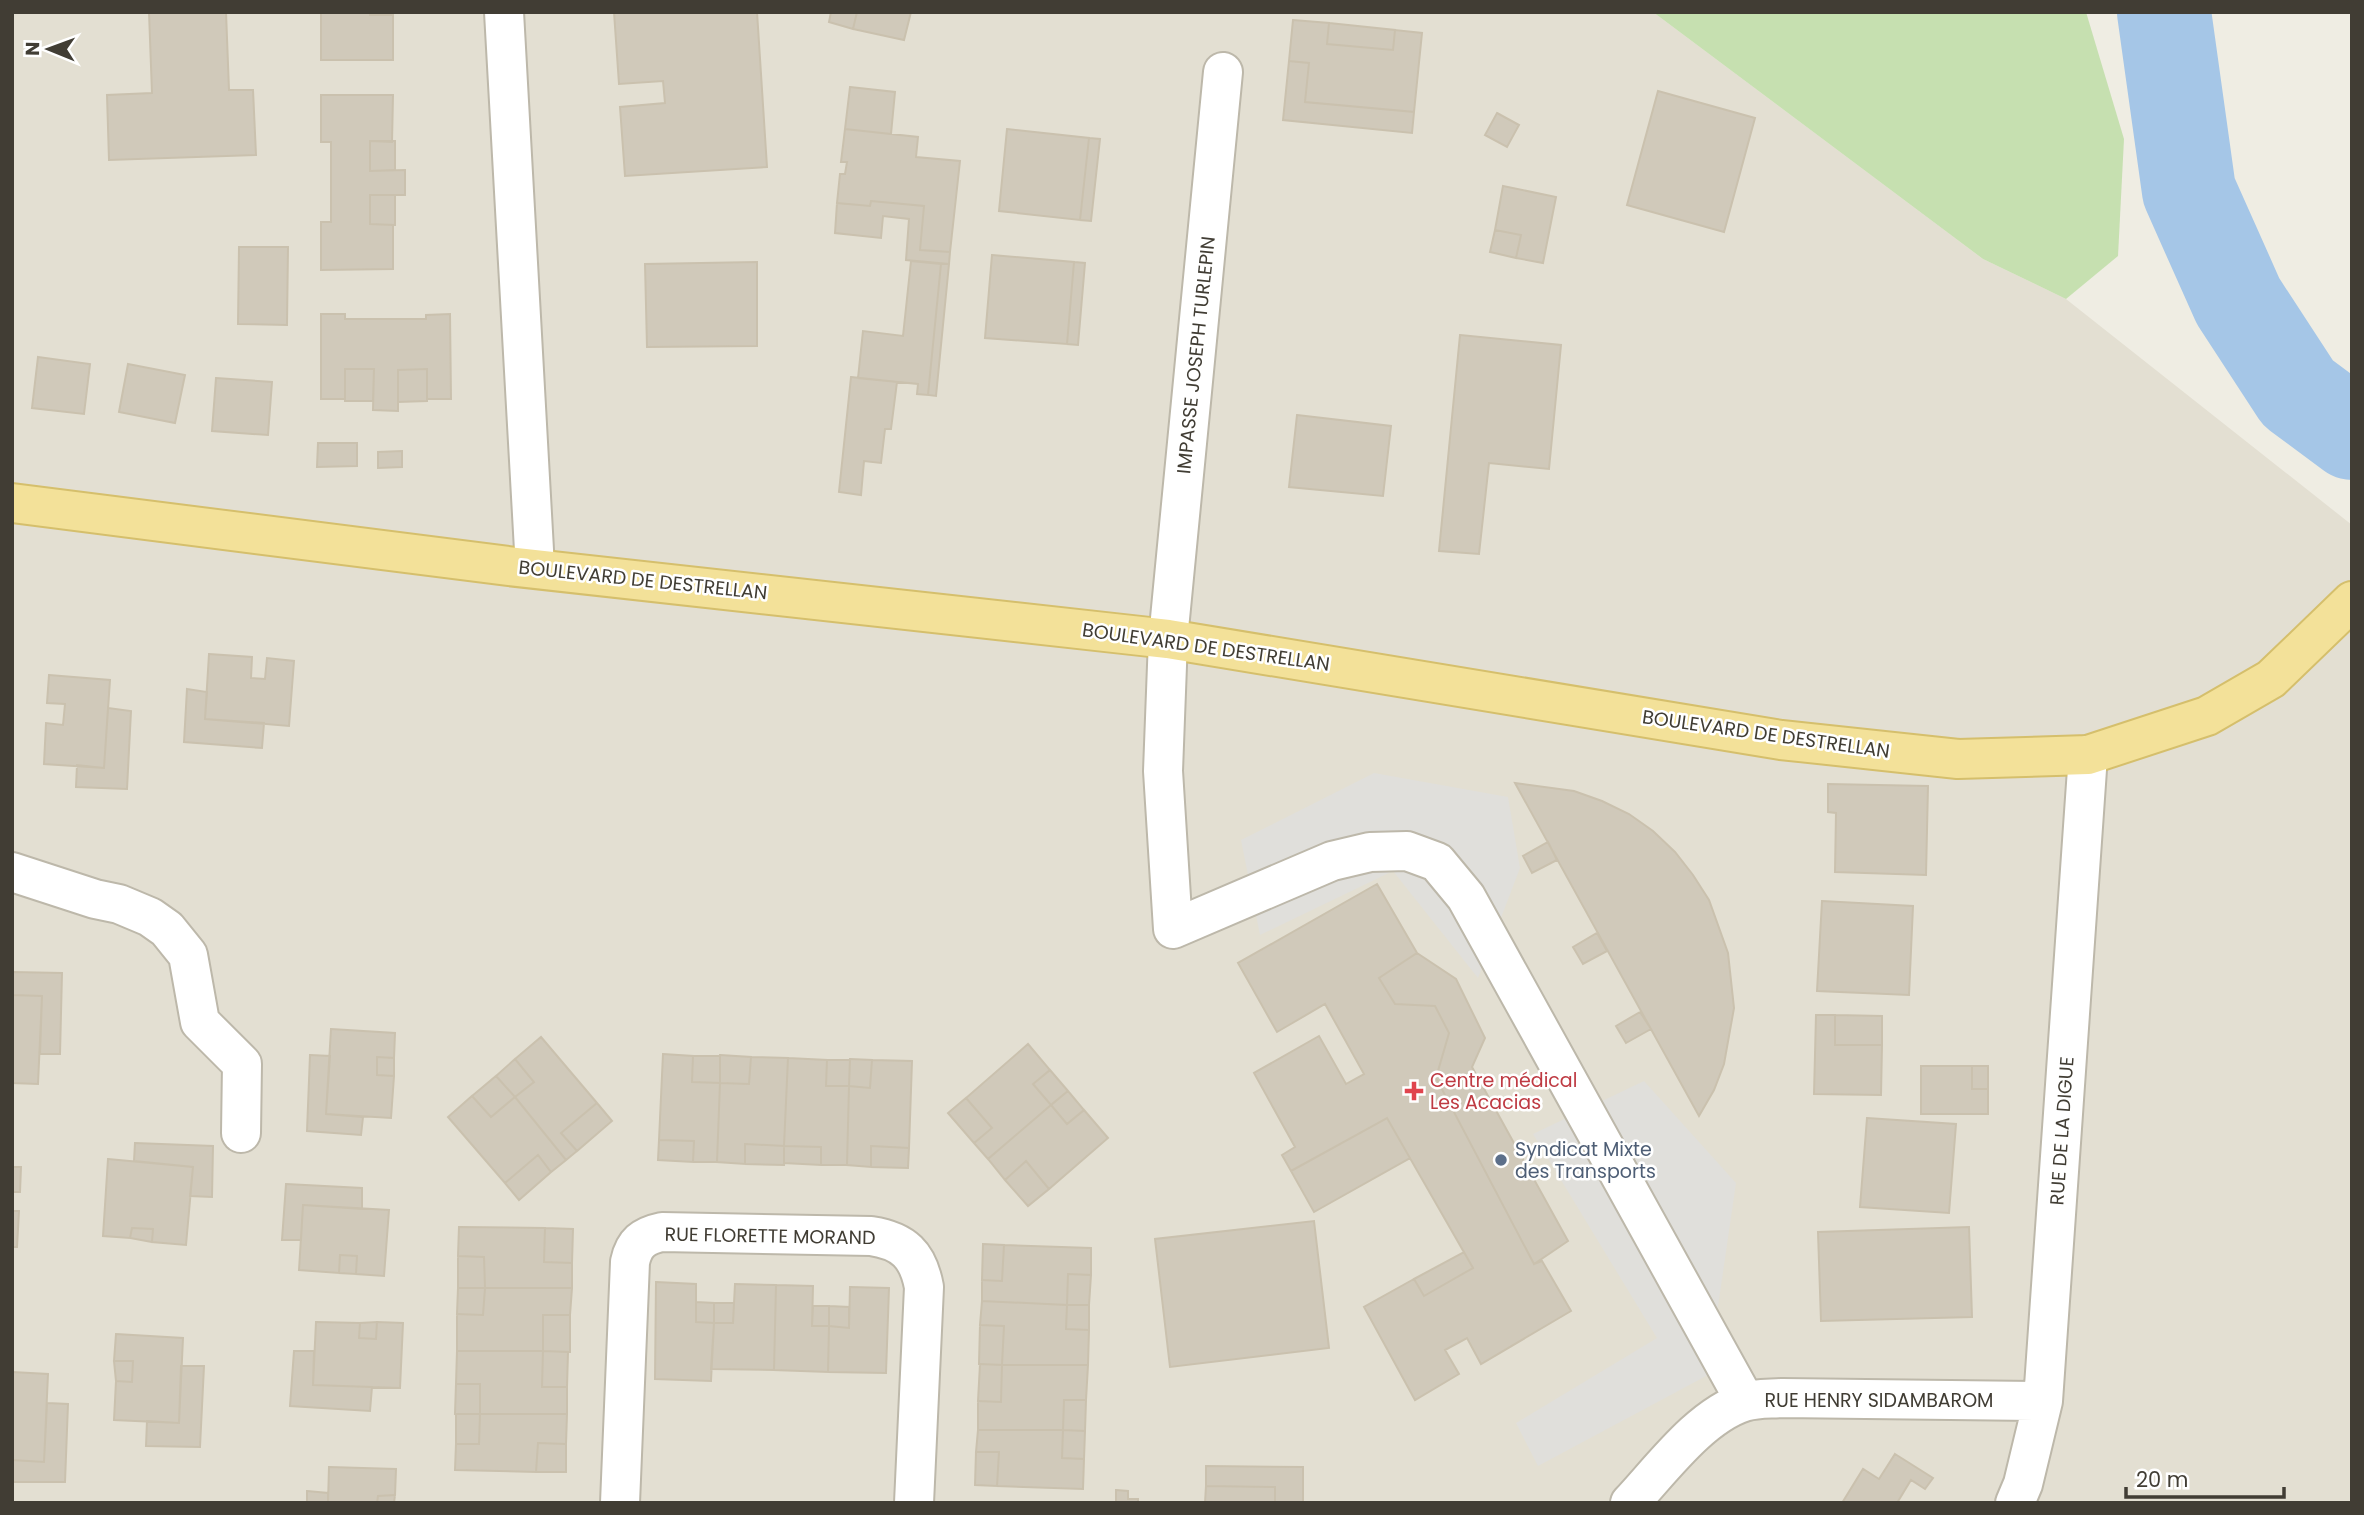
<svg xmlns="http://www.w3.org/2000/svg" width="2364" height="1515" font-family="Poppins,sans-serif">
<style>
.residential{fill:#e3dfd2}
.green{fill:#c6e0b0}
.parking{fill:#e0dfdb}
.lines{fill:none;stroke-linecap:round;stroke-linejoin:round}
.river{stroke:#a5c6e7;stroke-width:94}
.building{fill:#d0c9ba;stroke:#cac1ae;stroke-width:2}
.minor-casing{stroke:#bdb8aa;stroke-width:42}
.major-casing{stroke:#d5bf6c;stroke-width:42}
.minor{stroke:#fff;stroke-width:38}
.major{stroke:#f3e199;stroke-width:38}
.health-dot{fill:#e0444e;stroke:#fff;stroke-width:2.5}
.service-dot{fill:#5c6f8a;stroke:#fff;stroke-width:2.5}
.labels{text-anchor:middle;dominant-baseline:central;stroke-width:5;stroke-linejoin:round;paint-order:stroke}
.street-label{font-size:19px;fill:#413d34;stroke:#fff}
.health-label{font-size:19px;fill:#be3a42;stroke:#fff;text-anchor:start}
.service-label{font-size:19px;fill:#4e5e75;stroke:#fff;text-anchor:start}
</style>
<rect width="100%" height="100%" fill="#efede3"/>
<path class="residential" d="M12,12H1653L1983,259L2066,299L2352,525V1503H12Z"/>
<path class="green" d="M1653,12H2086L2124,139L2118,256L2066,299L1983,259Z"/>
<path class="parking" d="M1374,773L1508,797L1520,868L1478,978L1393,871L1260,935L1241,840Z
M1644,1081L1736,1183L1708,1375L1538,1466L1516,1423L1657,1338L1533,1134Z"/>
<g class="lines">
<path class="river" d="M2164,12L2189,191L2238,301L2298,393L2352,433"/>
</g>
<path class="building" d="M149,12H226L229,90H253L256,155L109,160L107,95L152,93Z
M370,12V15H393V60H321V13Z
M614,12H757L767,167L625,176L620,107L665,103L663,81L619,84Z
M831,12H857L853,29L829,22Z
M857,12H911L904,40L853,29Z
M1293,20L1329,23L1327,44L1393,50L1395,30L1422,33L1414,112L1305,102L1309,63L1289,61Z
M1329,23L1395,30L1393,50L1327,44Z
M1289,61L1309,63L1305,102L1414,112L1412,133L1283,120Z
M850,87L895,92L891,134L845,129Z
M1658,91L1755,118L1724,232L1627,205Z
M321,95H393L392,142L370,141V171L405,170V195H370V224L393,225V269L321,270V222H331V142H321Z
M1497,113L1519,125L1507,147L1485,135Z
M845,129L918,137L916,157L960,161L950,252L920,250L924,206L871,201L870,206L837,203L840,174H845L847,162H841Z
M1007,129L1089,138L1080,220L999,211Z
M1089,138L1100,139L1091,221L1080,220Z
M370,141H395V170L370,171Z
M1503,186L1556,197L1543,263L1516,258L1521,235L1495,230Z
M370,195H395V225L370,224Z
M871,201L924,206L920,250L950,252L949,264L906,260L909,219L883,216L881,238L835,233L837,203L870,206Z
M1495,230L1521,235L1516,258L1490,252Z
M239,247H288L287,325L238,324Z
M992,255L1074,262L1067,344L985,338Z
M911,261L941,264L928,395L917,394L918,384L858,378L863,331L903,336Z
M757,262V346L647,347L645,264Z
M1074,262L1085,263L1078,345L1067,344Z
M941,264H949L936,396L928,395Z
M321,314H345V319H426V315L450,314L451,399H427V369L398,370V411L373,410L374,369H345V399H321Z
M1460,335L1561,345L1549,469L1489,463L1479,554L1439,551Z
M38,357L90,364L84,414L32,408Z
M128,364L185,375L175,423L119,412Z
M345,369H374L373,401H345Z
M427,369V401L398,402V370Z
M851,377L897,382L891,429H885L881,463L864,461L861,495L839,492Z
M216,378L272,382L268,435L212,431Z
M1297,415L1391,426L1383,496L1289,487Z
M318,443H357V466L317,467Z
M402,451V467L378,468V452Z
M209,654L252,657L251,678L265,679L267,658L294,661L289,726L205,719Z
M49,675L110,680L104,768L44,764L46,723L63,725L65,704L47,703Z
M187,689L207,692L205,719L264,723L262,748L184,742Z
M108,708L131,711L127,789L76,787L77,765L104,768Z
M1515,783L1574,791L1602,801L1629,814L1653,831L1675,852L1693,875L1709,900L1728,953L1734,1008L1724,1064L1714,1090L1699,1116Z
M1828,784L1928,786L1926,875L1835,872L1836,813L1828,812Z
M1548,842L1557,860L1532,873L1523,856Z
M1377,884L1417,953L1379,978L1395,1004L1435,1006L1449,1033L1436,1078L1534,1264L1542,1261L1571,1311L1481,1364L1467,1338L1445,1350L1459,1374L1415,1400L1364,1307L1414,1279L1424,1296L1473,1268L1387,1118L1291,1171L1282,1155L1295,1147L1254,1073L1319,1036L1346,1084L1364,1074L1325,1004L1277,1032L1238,963Z
M1822,901L1913,906L1909,995L1817,991Z
M1597,933L1607,951L1583,964L1573,947Z
M1417,953L1456,979L1485,1038L1472,1067L1568,1241L1534,1264L1436,1078L1449,1033L1435,1006L1395,1004L1379,978Z
M12,972L62,973L60,1054H40L42,996L12,995Z
M12,995L42,996L38,1084L12,1083Z
M1640,1012L1651,1029L1626,1043L1616,1026Z
M1816,1015H1835V1045H1882L1881,1095L1814,1094Z
M1835,1015L1882,1016V1045H1835Z
M331,1029L395,1033L394,1058L377,1057V1075L394,1076L391,1118L326,1114Z
M541,1037L597,1103L561,1133L577,1151L566,1160L515,1097L534,1082L515,1059Z
M1028,1044L1050,1070L1033,1084L1051,1105L988,1159L974,1143L992,1128L966,1098Z
M663,1054L693,1056L692,1082L720,1083L717,1162H693L694,1141L659,1140Z
M310,1055L330,1056L326,1114L363,1117L361,1135L307,1131Z
M720,1055L751,1057L749,1084L720,1083Z
M693,1056H720V1083L692,1082Z
M377,1057L394,1058V1076L377,1075Z
M751,1057L788,1058L784,1146L745,1144V1164L717,1162L720,1083L749,1084Z
M788,1058L827,1060L826,1086H849L847,1165H821V1147L784,1146Z
M515,1059L534,1082L515,1097L496,1076Z
M850,1059L872,1060L870,1088L849,1086Z
M827,1060H850L849,1086H826Z
M872,1060L912,1061L909,1148L871,1146V1167L847,1165L849,1086L870,1088Z
M1921,1066H1972V1089H1988V1114H1921Z
M1972,1066H1988V1089H1972Z
M1050,1070L1068,1091L1051,1105L1033,1084Z
M496,1076L515,1097L491,1117L472,1096Z
M1068,1091L1084,1110L1067,1124L1051,1105Z
M472,1096L491,1117L515,1097L566,1160L551,1172L538,1155L505,1183L448,1117Z
M966,1098L992,1128L974,1143L948,1113Z
M597,1103L612,1121L577,1151L561,1133Z
M1051,1105L1067,1124L1084,1110L1108,1138L1049,1189L1026,1161L1005,1180L988,1159Z
M1387,1118L1410,1158L1314,1212L1291,1171Z
M1867,1118L1956,1124L1949,1213L1860,1207Z
M659,1140L694,1141L693,1162L658,1160Z
M135,1143L213,1146L212,1197L190,1196L193,1167L134,1161Z
M745,1144L784,1146V1165L745,1164Z
M784,1146L821,1147V1165L784,1163Z
M871,1146L909,1148L908,1168L871,1167Z
M538,1155L551,1172L519,1200L505,1183Z
M108,1159L193,1167L186,1245L152,1242L153,1229L132,1228L130,1238L103,1236Z
M1026,1161L1049,1189L1028,1206L1005,1180Z
M12,1167H21L20,1192H12Z
M286,1184L362,1188V1209L303,1205L301,1240H282Z
M303,1205L389,1210L384,1276L356,1274L357,1256L340,1255L339,1273L299,1270Z
M12,1211H19L17,1247H12Z
M1314,1221L1329,1348L1170,1367L1155,1239Z
M459,1227L545,1228L544,1262L572,1263V1288H485L484,1257L458,1256Z
M1969,1227L1972,1317L1821,1321L1818,1232Z
M132,1228L153,1229L152,1242L130,1238Z
M545,1228L573,1229L572,1263L544,1262Z
M983,1244L1004,1245L1002,1281L982,1280Z
M1004,1245L1091,1248V1275L1068,1274L1067,1305L982,1301V1280L1002,1281Z
M1464,1252L1473,1268L1424,1296L1414,1279Z
M340,1255L357,1256L356,1274L339,1273Z
M458,1256L484,1257L485,1288H458Z
M1068,1274L1091,1275L1089,1305H1067Z
M656,1282L696,1284V1322L714,1323L711,1381L655,1379Z
M735,1284L776,1285L774,1370L711,1369L714,1323H733Z
M776,1285L813,1286L812,1326H829L828,1372L774,1370Z
M850,1287L889,1288L886,1373L828,1372L829,1326L849,1328Z
M458,1288H485L483,1315L457,1314Z
M485,1288H572L570,1315H543V1351H457V1314L483,1315Z
M982,1301L1067,1305L1066,1329L1089,1330L1088,1365H1002L1004,1326L980,1325Z
M696,1302L714,1303V1323L696,1322Z
M714,1303H734L733,1323H714Z
M1067,1305H1089V1330L1066,1329Z
M813,1306H829V1326H812Z
M829,1306L849,1307V1328L829,1326Z
M543,1315H570V1352L543,1351Z
M316,1322L360,1323L359,1338L376,1339L377,1322L403,1323L400,1388L313,1385Z
M377,1322L376,1339L359,1338L360,1323Z
M980,1325L1004,1326L1002,1365L979,1364Z
M116,1334L183,1338L179,1423L114,1420L116,1381L132,1382L133,1361H114Z
M294,1351H314L313,1385L372,1387L370,1411L290,1406Z
M457,1351H543L542,1387H567V1414H480V1384H456Z
M543,1351L568,1352L567,1387H542Z
M114,1361H133L132,1382L116,1381Z
M980,1364L1002,1365L1001,1402L978,1401Z
M1002,1365H1088L1086,1400H1064L1063,1430H978V1401L1001,1402Z
M181,1366H204L200,1447L146,1446L147,1421L179,1423Z
M12,1372L48,1374L44,1462L12,1460Z
M456,1384H480V1414H455Z
M1064,1400H1086L1085,1431L1063,1430Z
M47,1403L68,1404L65,1482H12V1460L44,1462Z
M456,1414H480L479,1444H456Z
M480,1414H567L566,1444L538,1443L536,1472L455,1470L456,1444H479Z
M978,1430H1063L1062,1458L1084,1459L1083,1489L997,1486L999,1452H976Z
M1063,1430L1085,1431L1084,1459L1062,1458Z
M538,1443L566,1444V1472H536Z
M976,1452H999L997,1486L975,1485Z
M1895,1454L1933,1478L1925,1489L1911,1480L1897,1503H1842L1863,1469L1879,1479Z
M1206,1466L1303,1467V1503H1275V1487L1206,1486Z
M329,1467L396,1469L395,1495L378,1496L377,1503H328Z
M1206,1486L1275,1487V1503H1205Z
M1116,1490L1128,1491V1499H1138V1503H1116Z
M307,1491L328,1493V1503H307Z
M395,1495L394,1503H377L378,1496Z"/>
<g class="lines">
<defs>
<path id="minor" d="M504,12L535,568
M1223,72L1168,639L1163,771L1173,929L1332,861L1370,852L1407,851L1437,862L1466,897L1745,1401
M12,872L95,899L119,904L150,917L167,929L188,955L200,1022L242,1064L241,1133
M620,1503L630,1262C634,1243 643,1236 662,1232L871,1236C904,1241 918,1255 924,1287L914,1503
M1630,1503C1661,1470 1700,1416 1744,1402C1756,1398 1770,1399 1782,1398L2043,1401
M2015,1503L2023,1484L2043,1401L2088,755"/>
<path id="major" d="M12,503L508,566L1168,639L1781,740L1958,759L2088,755L2207,716L2271,679L2352,601"/>
</defs>
<use href="#minor" class="minor-casing"/>
<use href="#major" class="major-casing"/>
<use href="#minor" class="minor"/>
<use href="#major" class="major"/>
</g>
<path class="health-dot" d="M1410.5 1080.5h7v7h7v7h-7v7h-7v-7h-7v-7h7z"/>
<circle class="service-dot" cx="1501" cy="1160" r="7"/>
<g class="labels">
<g class="street-label">
<text transform="translate(1196 355) rotate(-84)">IMPASSE JOSEPH TURLEPIN</text>
<text transform="translate(643 580) rotate(6)">BOULEVARD DE DESTRELLAN</text>
<text transform="translate(1206 647) rotate(8)">BOULEVARD DE DESTRELLAN</text>
<text transform="translate(1766 734) rotate(8)">BOULEVARD DE DESTRELLAN</text>
<text transform="translate(2062 1131) rotate(-86)">RUE DE LA DIGUE</text>
<text transform="translate(770 1236) rotate(1)">RUE FLORETTE MORAND</text>
<text x="1879" y="1400">RUE HENRY SIDAMBAROM</text>
</g>
<g class="health-label">
<text x="1430" y="1080">Centre médical<tspan x="1430" dy="22">Les Acacias</tspan></text>
</g>
<g class="service-label">
<text x="1515" y="1149">Syndicat Mixte<tspan x="1515" dy="22">des Transports</tspan></text>
</g>
</g>
<rect width="2364" height="1515" fill="none" stroke="#413d34" stroke-width="28"/>
<g transform="translate(49 49) rotate(271)" stroke="#ffffff" stroke-width="5" paint-order="stroke">
<path d="M0-5L12 26L0 18L-12 26Z" fill="#413d34"/>
<text y="-10" font-size="19" font-weight="bold" text-anchor="middle" fill="#413d34">N</text>
</g>
<path d="M2126 1487v10h158v-10" fill="none" stroke="#413d34" stroke-width="3.5"/>
<text x="2136" y="1487" font-size="21" fill="#413d34" stroke="#ffffff" stroke-width="5" paint-order="stroke">20 m</text>
</svg>
